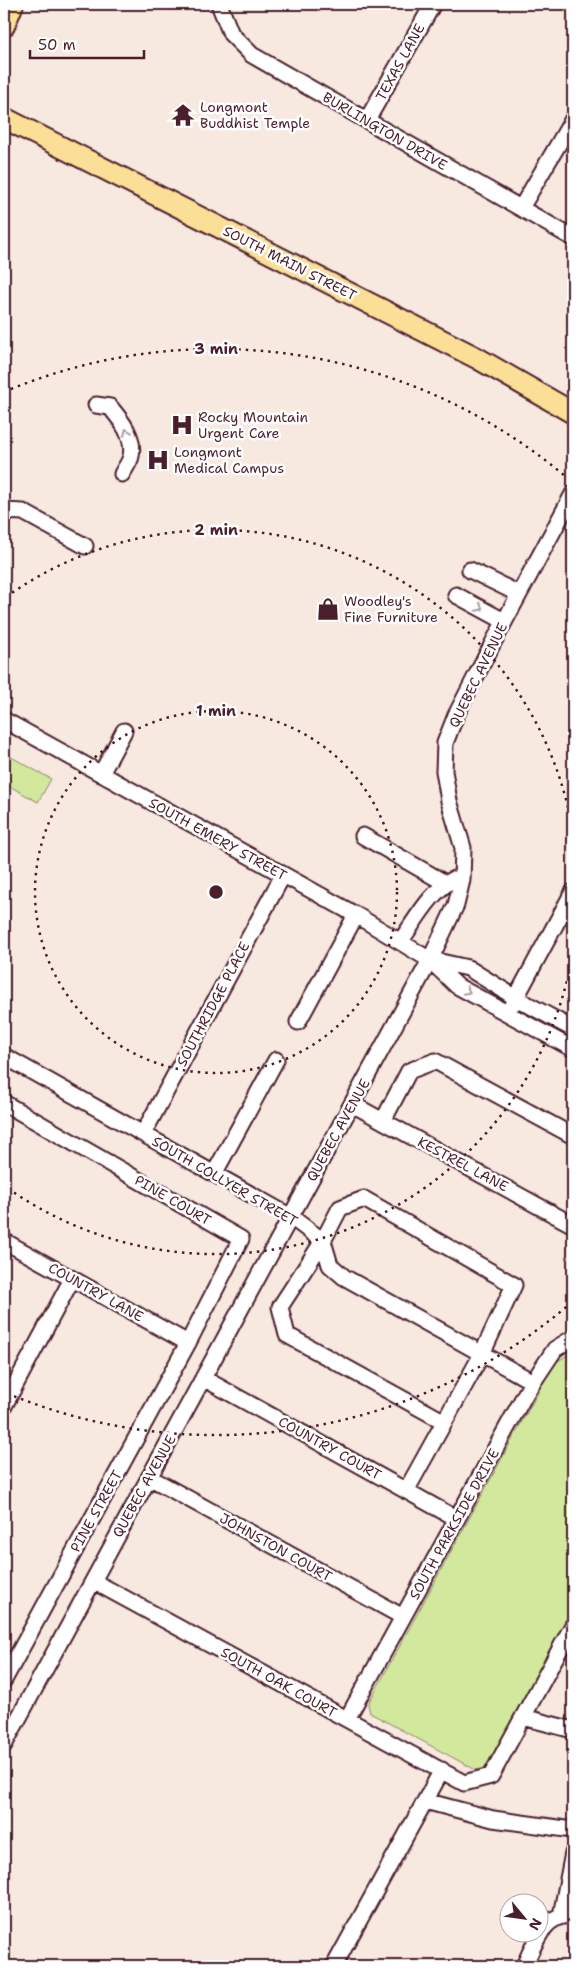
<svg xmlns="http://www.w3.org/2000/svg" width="577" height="1970" font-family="'Shantell Sans',sans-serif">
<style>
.green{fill:#d2e89d;stroke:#8e8464}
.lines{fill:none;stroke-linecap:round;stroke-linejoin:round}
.minor-casing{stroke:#4a1f2b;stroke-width:19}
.major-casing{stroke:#4a1f2b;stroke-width:24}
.minor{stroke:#fff;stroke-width:15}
.major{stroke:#fbdf96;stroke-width:20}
.oneway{stroke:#ae9aa0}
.ring{fill:none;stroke:#4a1f2b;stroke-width:2.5;stroke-dasharray:2.5 5}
.labels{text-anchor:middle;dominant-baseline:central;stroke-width:5;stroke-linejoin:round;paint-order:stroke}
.street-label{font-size:14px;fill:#4a1f2b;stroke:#fff}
.poi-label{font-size:14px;fill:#4a1f2b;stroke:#fff;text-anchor:start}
.centre{fill:#4a1f2b;stroke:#fff;stroke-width:2.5}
.ring-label{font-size:15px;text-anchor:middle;font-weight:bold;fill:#4a1f2b;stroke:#fff;stroke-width:5;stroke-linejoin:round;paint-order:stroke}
</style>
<rect width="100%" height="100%" fill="#f7e8e0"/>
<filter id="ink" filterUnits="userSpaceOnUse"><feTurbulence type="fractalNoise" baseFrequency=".02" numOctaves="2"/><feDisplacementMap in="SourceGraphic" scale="10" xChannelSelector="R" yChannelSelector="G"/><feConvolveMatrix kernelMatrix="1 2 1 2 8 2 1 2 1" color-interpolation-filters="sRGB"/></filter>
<g filter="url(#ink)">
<path class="green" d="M4,753L51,779L38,802L4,783Z
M573,1352V1612L489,1766L482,1771L474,1769L370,1713L368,1704L549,1372L556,1362Z"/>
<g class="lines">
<defs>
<path id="minor" d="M219,4L231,34L252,55L573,238
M367,120L433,4
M521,208L573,119
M96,405L110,407C121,420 135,437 131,456C130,462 125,468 122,474
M4,511L23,512L85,546
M470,570L519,594
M456,595L504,621
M4,720L356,915L430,960L457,986L573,1049
M101,774L124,731
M363,836L445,883
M400,942C416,920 430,892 454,879
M432,960L468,968L516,998L573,1029
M512,1005L573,892
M298,1022L356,915
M4,1056L291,1217L323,1241L330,1265L344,1277L533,1382
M4,1103L241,1239L188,1343L4,1680
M352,1104L573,1225
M383,1121L409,1071L435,1061L573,1136
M143,1134L283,875
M214,1174L276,1060
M4,1241L188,1343
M203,1378L457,1519
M4,1406L72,1279
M149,1477L403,1617
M406,1491L482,1354L514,1285L364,1199L340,1208L323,1241L280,1307L287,1335L443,1421
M93,1581L464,1783L491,1776L573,1625
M523,1717L573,1730
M347,1719L527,1391L555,1349L573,1338
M4,1745L430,960L456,905L462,880L463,848L449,801L444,771L445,743L456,715L494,641L573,494
M425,1801L442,1770
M561,1916L573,1853
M334,1966L425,1801L493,1819L573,1830
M524,1966C534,1946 544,1911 573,1916"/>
<path id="major" d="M4,26L13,4
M4,118L477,358L573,413"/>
</defs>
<use href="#minor" class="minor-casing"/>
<use href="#major" class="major-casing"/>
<use href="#minor" class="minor"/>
<use href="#major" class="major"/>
</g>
<defs><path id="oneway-chevron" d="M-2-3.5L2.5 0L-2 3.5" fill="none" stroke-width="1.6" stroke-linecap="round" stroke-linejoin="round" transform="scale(1.25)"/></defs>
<g class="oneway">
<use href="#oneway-chevron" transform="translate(127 432) rotate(-113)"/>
<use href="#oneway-chevron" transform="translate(480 608) rotate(28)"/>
<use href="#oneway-chevron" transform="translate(467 991) rotate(28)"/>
</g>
</g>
<g class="ring">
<circle cx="216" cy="892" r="181"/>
<path d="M573 952A362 362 0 0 1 6 1187M6 597A362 362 0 0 1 573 832"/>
<path d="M572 1302A543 543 0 0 1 4 1392M4 392A543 543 0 0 1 572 482"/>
</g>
<defs>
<symbol id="temple-bare" viewBox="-9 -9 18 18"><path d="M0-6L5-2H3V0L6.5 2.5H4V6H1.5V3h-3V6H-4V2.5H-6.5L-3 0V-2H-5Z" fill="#4a1f2b" stroke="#fff" stroke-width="2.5" paint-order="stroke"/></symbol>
<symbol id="hospital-bare" viewBox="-9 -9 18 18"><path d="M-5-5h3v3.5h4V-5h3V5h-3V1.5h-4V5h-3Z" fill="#4a1f2b" stroke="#fff" stroke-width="2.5" paint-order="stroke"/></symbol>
<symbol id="shop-bare" viewBox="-9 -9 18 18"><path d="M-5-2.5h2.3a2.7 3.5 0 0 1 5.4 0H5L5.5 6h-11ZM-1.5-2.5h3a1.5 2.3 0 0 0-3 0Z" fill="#4a1f2b" stroke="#fff" stroke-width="2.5" paint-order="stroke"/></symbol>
</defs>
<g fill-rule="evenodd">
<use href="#temple-bare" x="167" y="99" width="32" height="32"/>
<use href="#hospital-bare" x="166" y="409" width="32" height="32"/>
<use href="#hospital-bare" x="142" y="444" width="32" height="32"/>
<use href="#shop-bare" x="312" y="593" width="32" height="32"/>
</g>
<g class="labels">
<g class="street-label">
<text transform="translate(400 62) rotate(-61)">TEXAS LANE</text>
<text transform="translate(385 131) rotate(30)">BURLINGTON DRIVE</text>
<text transform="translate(290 263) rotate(27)">SOUTH MAIN STREET</text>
<text transform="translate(478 675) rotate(-64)">QUEBEC AVENUE</text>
<text transform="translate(218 839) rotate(29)">SOUTH EMERY STREET</text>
<text transform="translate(213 1004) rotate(-62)">SOUTHRIDGE PLACE</text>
<text transform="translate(338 1130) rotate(-61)">QUEBEC AVENUE</text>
<text transform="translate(463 1164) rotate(28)">KESTREL LANE</text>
<text transform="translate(225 1181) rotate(30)">SOUTH COLLYER STREET</text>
<text transform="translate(173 1200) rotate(30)">PINE COURT</text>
<text transform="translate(96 1292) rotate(29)">COUNTRY LANE</text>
<text transform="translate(330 1448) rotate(29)">COUNTRY COURT</text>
<text transform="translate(144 1486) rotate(-61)">QUEBEC AVENUE</text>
<text transform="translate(96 1511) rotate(-61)">PINE STREET</text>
<text transform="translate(454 1524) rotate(-61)">SOUTH PARKSIDE DRIVE</text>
<text transform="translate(276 1547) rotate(29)">JOHNSTON COURT</text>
<text transform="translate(279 1682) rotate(29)">SOUTH OAK COURT</text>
</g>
<g class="poi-label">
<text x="200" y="107">Longmont<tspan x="200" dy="16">Buddhist Temple</tspan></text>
<text x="198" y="417">Rocky Mountain<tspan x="198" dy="16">Urgent Care</tspan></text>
<text x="174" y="452">Longmont<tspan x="174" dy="16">Medical Campus</tspan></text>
<text x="344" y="601">Woodley's<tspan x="344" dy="16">Fine Furniture</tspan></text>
</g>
</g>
<circle cx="216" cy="892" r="8" class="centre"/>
<g class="ring-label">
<text x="216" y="354">3 min</text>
<text x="216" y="535">2 min</text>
<text x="216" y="716">1 min</text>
</g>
<rect width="577" height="1970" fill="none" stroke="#fff" stroke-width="20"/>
<rect x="10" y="10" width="557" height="1950" fill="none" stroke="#4a1f2b" stroke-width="2" filter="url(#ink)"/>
<g transform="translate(524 1918) rotate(119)"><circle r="24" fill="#ffffff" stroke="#b7a5aa"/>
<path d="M0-4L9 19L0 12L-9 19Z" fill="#4a1f2b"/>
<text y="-8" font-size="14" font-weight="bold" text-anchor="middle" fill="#4a1f2b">N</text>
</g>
<path d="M30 50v8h114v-8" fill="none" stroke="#4a1f2b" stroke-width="2.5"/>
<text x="38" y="50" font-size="15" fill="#4a1f2b" stroke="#ffffff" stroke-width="4" paint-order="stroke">50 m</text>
</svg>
